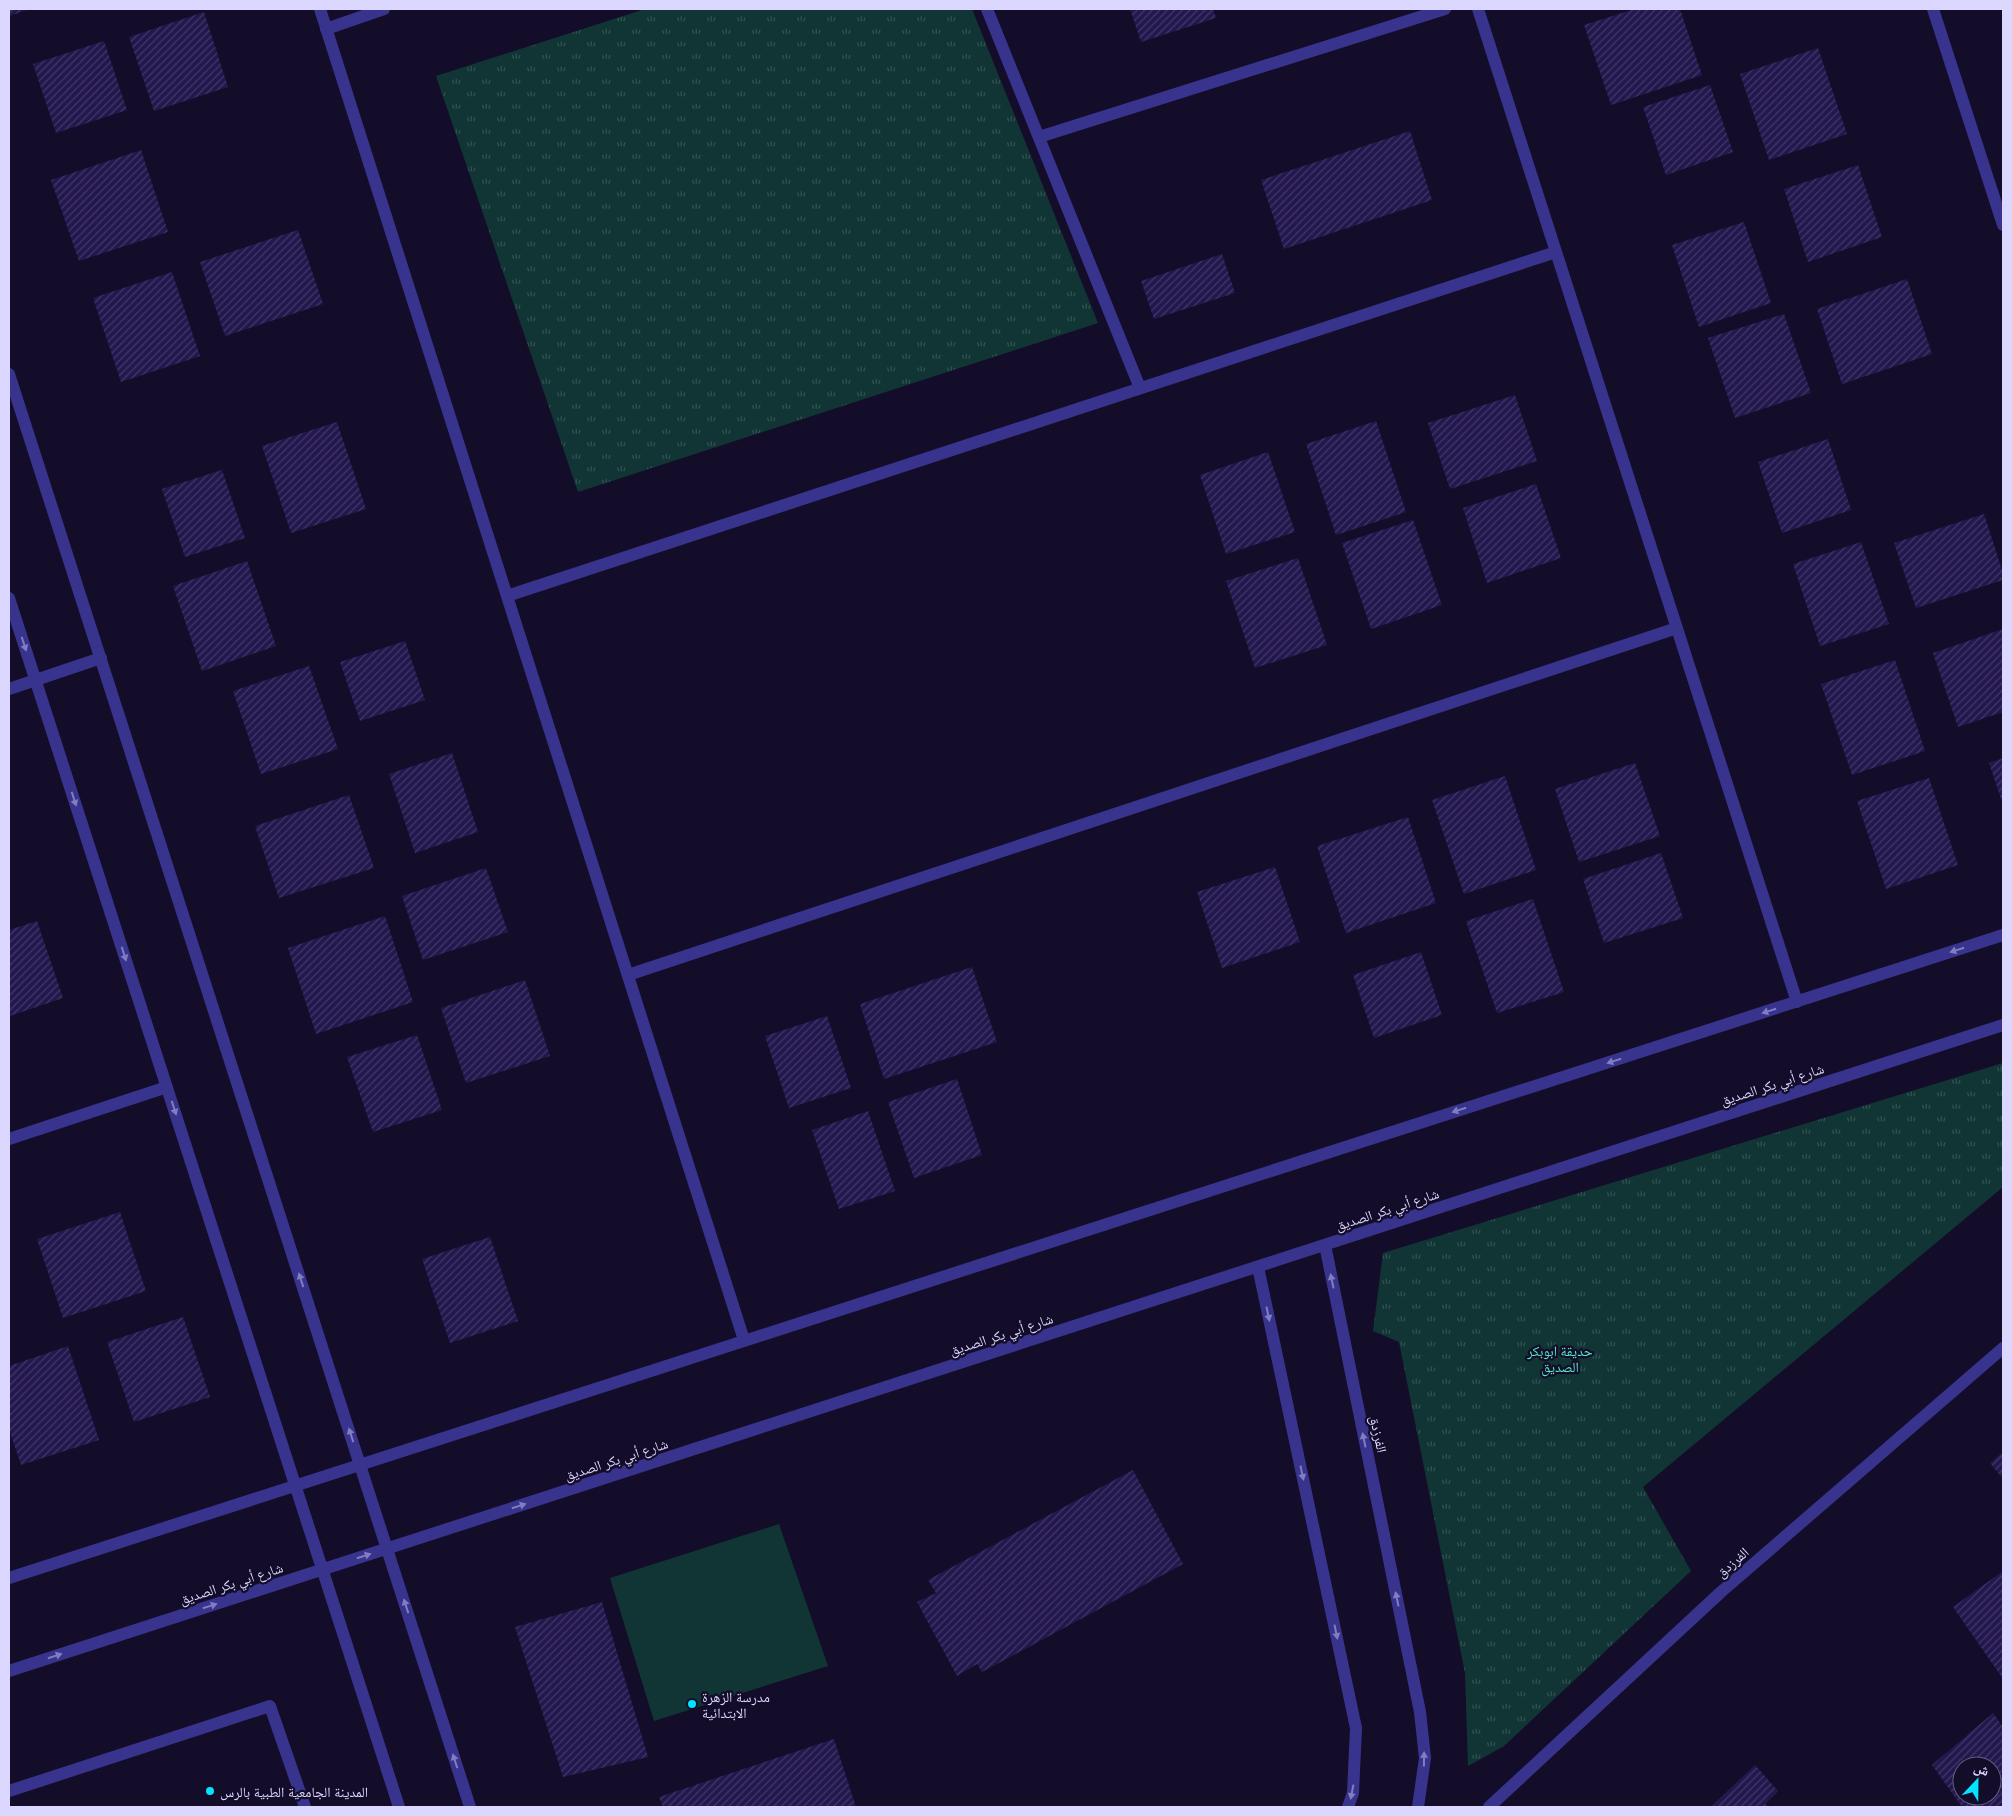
<svg xmlns="http://www.w3.org/2000/svg" width="2012" height="1816" font-family="Lato,'Noto Naskh Arabic',sans-serif">
<style>
.grass{fill:#103534}
.park{fill:url(#park-tufts)}
.building{fill:url(#building-hatch);fill-rule:evenodd}
.lines{fill:none;stroke-linecap:round;stroke-linejoin:round}
.minor{stroke:#38348e;stroke-width:12}
.oneway{fill:#827dc1}
.poi-dot{fill:#03e3ff;stroke:#130d2a;stroke-width:2}
.labels{text-anchor:middle;dominant-baseline:central;stroke-width:4.5;stroke-linejoin:round;paint-order:stroke}
.street-label{font-size:14px;fill:#dcd7ff;stroke:#130d2a}
.park-label{font-size:14px;fill:#55ecc8;stroke:#130d2a}
.poi-label{font-size:14px;fill:#dcd7ff;stroke:#130d2a;text-anchor:start}
</style>
<defs>
<pattern id="park-tufts" width="24" height="20" patternUnits="userSpaceOnUse" patternTransform="scale(1.25)"><rect width="24" height="20" fill="#103534"/><path d="M3 7l-1-3M5 7V3M7 7l1-3M15 17l-1-3M17 17v-4M19 17l1-3" fill="none" stroke="#325252"/></pattern>
<pattern id="building-hatch" width="6" height="6" patternUnits="userSpaceOnUse" patternTransform="scale(1.25)"><rect width="6" height="6" fill="#23174d"/><path d="M-1 1l2-2M0 6l6-6M5 7l2-2" fill="none" stroke="#423868"/></pattern>
</defs>
<rect width="100%" height="100%" fill="#130d2a"/>
<path class="grass" d="M779,1524L828,1666L654,1721L610,1578Z"/>
<path class="park" d="M645,9H972L1098,323L578,492L436,76Z
M2003,1063V1187L1643,1487L1691,1571L1504,1746L1468,1766L1465,1673L1399,1342L1373,1331L1383,1253Z"/>
<path class="building" d="M9,9H30L9,16Z
M1130,9H1213L1216,18L1141,42Z
M1635,9H1680L1702,75L1611,105L1584,25Z
M204,12L228,87L154,111L129,37Z
M104,41L127,110L56,133L33,64Z
M1818,48L1847,134L1769,160L1740,74Z
M1710,85L1733,152L1666,175L1643,107Z
M1410,131L1432,200L1284,249L1261,180Z
M141,150L168,232L79,261L51,180Z
M1858,165L1882,237L1808,262L1784,189Z
M1744,222L1771,303L1699,327L1672,245Z
M298,230L323,304L225,336L200,262Z
M1222,254L1235,293L1154,319L1141,281Z
M172,272L200,356L121,382L93,298Z
M1907,279L1932,354L1842,384L1817,309Z
M1784,314L1811,393L1735,418L1708,338Z
M1515,395L1537,461L1450,489L1428,423Z
M1376,421L1406,512L1336,535L1306,444Z
M337,422L366,509L291,533L262,446Z
M1828,439L1851,510L1782,533L1758,462Z
M1268,452L1295,532L1226,554L1200,475Z
M222,470L245,538L185,557L162,489Z
M1536,484L1561,558L1487,583L1463,508Z
M1984,514L2003,573V580L1916,608L1894,543Z
M1413,520L1442,605L1371,629L1342,543Z
M1861,542L1889,624L1820,646L1793,564Z
M1298,558L1327,645L1255,668L1226,581Z
M247,561L276,646L202,671L173,586Z
M2003,629V712L1958,727L1933,653Z
M405,641L425,700L360,721L340,662Z
M1895,660L1925,751L1852,775L1821,684Z
M309,666L338,749L261,774L233,691Z
M452,753L478,832L415,853L389,774Z
M2003,758V805L1989,763Z
M1635,763L1660,836L1579,862L1555,789Z
M1505,776L1536,870L1464,894L1432,800Z
M1929,778L1958,865L1886,889L1857,801Z
M349,795L374,868L279,898L255,826Z
M1408,817L1436,903L1346,933L1317,846Z
M1661,853L1683,918L1604,943L1583,879Z
M1275,867L1300,942L1222,968L1197,892Z
M486,868L508,932L423,960L402,896Z
M1533,899L1564,992L1497,1013L1466,921Z
M385,916L413,1002L316,1034L288,948Z
M37,921L63,998L10,1016L9,930Z
M1421,952L1442,1015L1374,1038L1353,975Z
M972,967L997,1042L884,1079L860,1004Z
M525,980L550,1056L466,1083L441,1008Z
M827,1016L851,1088L789,1108L765,1036Z
M417,1035L442,1110L373,1132L347,1057Z
M957,1079L982,1155L914,1178L888,1102Z
M868,1111L895,1191L839,1209L812,1130Z
M120,1212L146,1291L63,1318L37,1239Z
M490,1237L518,1321L450,1343L422,1259Z
M183,1317L210,1397L134,1422L107,1342Z
M68,1346L99,1440L21,1465L9,1429V1366Z
M2003,1452V1479L1990,1463Z
M1133,1470L1183,1564L982,1672L977,1664L957,1676L917,1602L936,1593L928,1580Z
M2003,1571V1679L1953,1607Z
M602,1602L648,1757L563,1777L515,1627Z
M1993,1713L2003,1727V1807H1962L1932,1765ZM1962,1766H1992V1796H1962Z
M834,1739L856,1807H663L659,1797Z
M1755,1765L1778,1791L1765,1804L1769,1807H1711Z"/>
<g class="lines">
<path class="minor" d="M320,9L744,1340
M987,9L1140,388
M1478,9L1797,1002
M1933,9L2003,225
M326,29L384,9
M1039,137L1445,9
M9,374L470,1807
M507,596L1556,252
M9,598L399,1807
M9,689L101,658
M628,975L1677,628
M9,1139L167,1087
M1325,1245L1420,1712L1425,1758L1418,1807
M1258,1267L1356,1728L1353,1793L1348,1807
M9,1578L2003,935
M9,1671L2003,1025
M9,1791L270,1706L305,1807
M1489,1807L1721,1592L2003,1348"/>
</g>
<defs><path id="oneway-solid" d="M-6-.8H1V-3.2L6.5 0L1 3.2V.8H-6Z" transform="scale(1.25)"/></defs>
<g class="oneway">
<use href="#oneway-solid" transform="translate(24 644) rotate(72)"/>
<use href="#oneway-solid" transform="translate(74 799) rotate(72)"/>
<use href="#oneway-solid" transform="translate(1957 950) rotate(162)"/>
<use href="#oneway-solid" transform="translate(124 954) rotate(72)"/>
<use href="#oneway-solid" transform="translate(1769 1011) rotate(162)"/>
<use href="#oneway-solid" transform="translate(1614 1061) rotate(162)"/>
<use href="#oneway-solid" transform="translate(174 1108) rotate(72)"/>
<use href="#oneway-solid" transform="translate(1459 1110) rotate(162)"/>
<use href="#oneway-solid" transform="translate(301 1280) rotate(-108)"/>
<use href="#oneway-solid" transform="translate(1332 1281) rotate(-102)"/>
<use href="#oneway-solid" transform="translate(1268 1314) rotate(78)"/>
<use href="#oneway-solid" transform="translate(351 1435) rotate(-108)"/>
<use href="#oneway-solid" transform="translate(1364 1440) rotate(-102)"/>
<use href="#oneway-solid" transform="translate(1302 1473) rotate(78)"/>
<use href="#oneway-solid" transform="translate(519 1506) rotate(-18)"/>
<use href="#oneway-solid" transform="translate(364 1556) rotate(-18)"/>
<use href="#oneway-solid" transform="translate(1397 1599) rotate(-102)"/>
<use href="#oneway-solid" transform="translate(210 1606) rotate(-18)"/>
<use href="#oneway-solid" transform="translate(406 1606) rotate(-108)"/>
<use href="#oneway-solid" transform="translate(1336 1632) rotate(78)"/>
<use href="#oneway-solid" transform="translate(55 1656) rotate(-18)"/>
<use href="#oneway-solid" transform="translate(1424 1759) rotate(-89)"/>
<use href="#oneway-solid" transform="translate(455 1761) rotate(-108)"/>
<use href="#oneway-solid" transform="translate(1352 1792) rotate(101)"/>
</g>
<g class="poi-dot">
<circle cx="692" cy="1704" r="5"/>
<circle cx="210" cy="1791" r="5"/>
</g>
<g class="labels">
<g class="street-label">
<text transform="translate(1772 1084) rotate(-18)">شارع أبي بكر الصديق</text>
<text transform="translate(1387 1209) rotate(-18)">شارع أبي بكر الصديق</text>
<text transform="translate(1001 1334) rotate(-18)">شارع أبي بكر الصديق</text>
<text transform="translate(1379 1434) rotate(78)">الفرزدق</text>
<text transform="translate(616 1459) rotate(-18)">شارع أبي بكر الصديق</text>
<text transform="translate(1732 1562) rotate(-41)">الفرزدق</text>
<text transform="translate(231 1583) rotate(-18)">شارع أبي بكر الصديق</text>
</g>
<g class="park-label">
<text x="1560" y="1350">حديقة ابوبكر<tspan x="1560" dy="16">الصديق</tspan></text>
</g>
<g class="poi-label">
<text x="702" y="1696">مدرسة الزهرة<tspan x="702" dy="16">الابتدائية</tspan></text>
<text x="220" y="1791">المدينة الجامعية الطبية بالرس</text>
</g>
</g>
<rect width="2012" height="1816" fill="none" stroke="#dcd7ff" stroke-width="20"/>
<g transform="translate(1977 1781) rotate(22)"><circle r="24" fill="#130d2a" stroke="#635e7f"/>
<path d="M0-4L9 19L0 12L-9 19Z" fill="#03e3ff"/>
<text y="-8" font-size="14" font-weight="bold" text-anchor="middle" fill="#dcd7ff">ش</text>
</g>
</svg>
